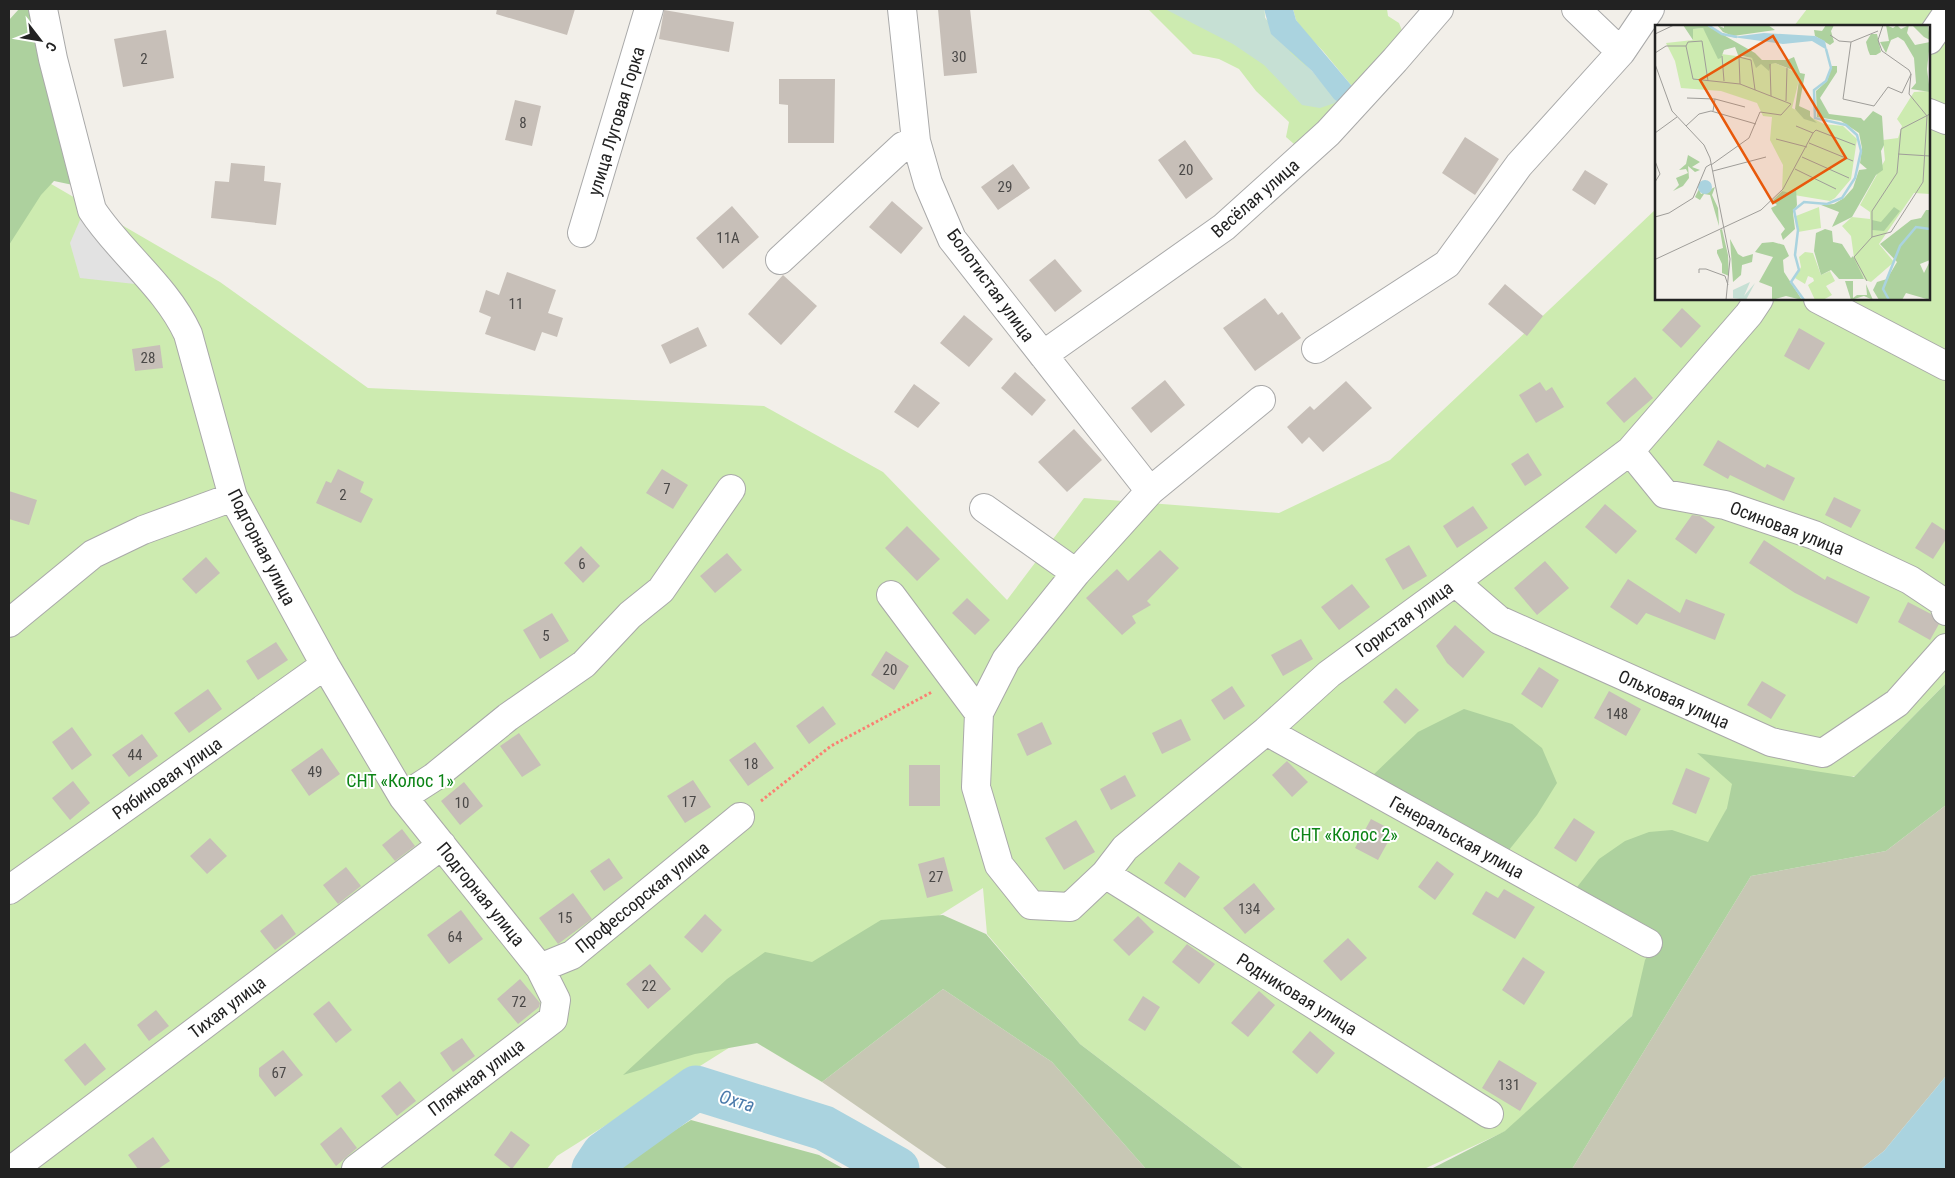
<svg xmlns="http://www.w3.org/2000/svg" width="1955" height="1178" font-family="'Roboto Condensed',sans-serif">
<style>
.construction{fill:#c7c7b4}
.grass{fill:#cdebb0}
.forest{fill:#add19e}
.wetland{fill:#c6e0d4}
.parking{fill:#e2e2e2}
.water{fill:#aad3df}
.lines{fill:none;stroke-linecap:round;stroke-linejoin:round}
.river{stroke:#aad3df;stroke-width:45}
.building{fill:#c7bfb8}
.minor-casing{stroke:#a9a9a9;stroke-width:30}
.path{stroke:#fa8072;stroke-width:3;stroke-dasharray:2.5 2.5;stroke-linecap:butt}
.minor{stroke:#fff;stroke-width:28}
.labels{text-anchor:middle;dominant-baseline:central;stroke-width:4;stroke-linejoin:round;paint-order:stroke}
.number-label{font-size:15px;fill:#4b4948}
.street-label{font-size:18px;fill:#222;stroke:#fff}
.park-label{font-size:18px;fill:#0c8416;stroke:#fff}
.water-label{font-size:19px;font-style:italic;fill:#4a7aab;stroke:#fff}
.inset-river{fill:none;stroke:#aad3df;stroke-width:2.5}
.inset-road{fill:none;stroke:#9f9d99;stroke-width:1}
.view{fill:#e8590c;fill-opacity:0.15;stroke:#e8590c;stroke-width:2.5}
.inset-edge{fill:none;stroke:#222;stroke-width:2.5}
</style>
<rect width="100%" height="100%" fill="#f2efe9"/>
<path class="construction" d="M1946,805V1076L1884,1151L1861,1169H1572L1751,876L1886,851Z
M943,989L1052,1062L1146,1169H948L822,1082Z"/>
<path class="grass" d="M1148,9H1264L1265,18L1338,102L1312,134L1294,144L1286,137L1289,122L1256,91L1239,69L1219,59L1193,54Z
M1293,9H1387L1388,16L1399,23L1403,33L1360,83L1351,85L1323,51L1306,34L1296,20Z
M1807,9H1946V683L1855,776L1727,808L1632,1016L1506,1131L1424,1169H1244L1080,1044L987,934L983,888L557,1156L547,1169H9V225L46,181L220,282L368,388L764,406L883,472L1007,600L1084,498L1279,513L1390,460L1656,209V299H1929V26H1794Z"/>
<path class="forest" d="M19,9H33L73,185L54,181L41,195L9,245V20Z
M1946,683V805L1886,851L1751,876L1572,1169H1431L1505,1131L1632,1016L1645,960L1658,938L1574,891L1599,859L1625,841L1649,832L1672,830L1708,842L1727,808L1732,784L1697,753L1854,777Z
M1464,709L1512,724L1542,748L1557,783L1537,815L1509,850L1371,777L1418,732Z
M943,915L986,934L1080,1044L1244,1169H1146L1052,1062L943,989L822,1082L757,1043L695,1054L623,1075L727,979L765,952L812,962L881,920Z
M691,1120L819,1155L844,1169H616L619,1165Z"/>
<path class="wetland" d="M1165,9H1264L1265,18L1291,53L1312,71L1338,102L1320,108L1302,105L1264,65L1233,44Z"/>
<path class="parking" d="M92,210L143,271L135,284L80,278L70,243L80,220Z"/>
<path class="water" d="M1264,9H1293L1296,20L1351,85V92L1338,102L1334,99L1312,71L1271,34Z
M1946,1076V1169H1861L1884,1151Z"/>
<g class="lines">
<path class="river" d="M594,1169L604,1154L696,1088L824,1128L897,1169"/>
</g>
<path class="building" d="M497,9H575L567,35L496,14Z
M938,9H970L977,73L944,76Z
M664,10L734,22L729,52L659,39Z
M166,30L174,78L123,87L114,39Z
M779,79H835L834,143H788V105L779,104Z
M515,100L541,106L532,146L505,140Z
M1465,137L1499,159L1475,195L1442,173Z
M1185,140L1213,179L1186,199L1158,160Z
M231,163L265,166L264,181L281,183L276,225L211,218L215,181L229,182Z
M1013,164L1030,188L998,210L981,187Z
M1585,170L1608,184L1595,205L1572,190Z
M892,201L923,228L901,254L869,227Z
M732,206L759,237L723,269L696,238Z
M1055,259L1082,291L1055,312L1029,280Z
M507,272L556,290L548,313L563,318L557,337L542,332L535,351L485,334L491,317L479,312L486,290L499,295Z
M783,275L817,306L781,345L748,314Z
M1505,284L1543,316L1527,336L1488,304Z
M1265,298L1278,315L1282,312L1301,338L1255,371L1223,328Z
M1682,308L1701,326L1681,348L1662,330Z
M964,315L993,339L969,367L940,343Z
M698,327L707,346L670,364L661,345Z
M1799,328L1825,343L1809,370L1784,356Z
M160,345L163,368L135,371L132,349Z
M1015,372L1046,400L1032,416L1001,388Z
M1635,377L1653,398L1624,423L1606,403Z
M1165,380L1185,405L1151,433L1131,408Z
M1346,381L1372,408L1323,452L1309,437L1302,444L1287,427L1310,406L1314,410Z
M1540,382L1546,391L1552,387L1564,407L1536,423L1519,395Z
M914,384L940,403L918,428L894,412Z
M1074,429L1102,460L1067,492L1038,462Z
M1718,440L1765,468L1767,464L1795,478L1784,501L1730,475L1728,479L1703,465Z
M1528,453L1542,475L1525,486L1511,464Z
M338,469L364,482L360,492L373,499L361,523L316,503L326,481L331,483Z
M662,469L688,485L673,509L646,493Z
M9,491L37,500L29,525L9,519Z
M1834,497L1861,510L1851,528L1825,515Z
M1605,504L1637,531L1616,554L1585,527Z
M1473,506L1488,528L1457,548L1443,526Z
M1692,515L1700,516L1715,527L1696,554L1675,539Z
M1932,522L1946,531V539L1933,559L1915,548Z
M907,526L940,559L917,581L885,548Z
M1764,540L1825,580L1827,576L1870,597L1857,624L1795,593L1749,563Z
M1409,545L1427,576L1403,590L1385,559Z
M581,546L600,566L583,583L564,563Z
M1160,550L1179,568L1147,601L1151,605L1132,616L1136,623L1122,635L1086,598L1117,569L1128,581Z
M727,553L742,570L715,593L700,576Z
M206,557L220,573L196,594L182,579Z
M1545,561L1569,588L1537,615L1514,588Z
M1628,579L1680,613L1686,599L1725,614L1715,640L1646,613L1637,625L1610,607Z
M1352,584L1370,607L1339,630L1321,607Z
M967,598L990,620L975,635L952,613Z
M1908,602L1931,614L1939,624L1930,640L1898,622Z
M552,613L569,641L540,659L523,630Z
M1455,625L1485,652L1463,678L1447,663L1436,646Z
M1301,639L1313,659L1283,676L1271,655Z
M276,642L288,660L258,680L246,661Z
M886,651L909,666L894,690L871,675Z
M1539,667L1559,680L1542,708L1521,694Z
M1762,681L1786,695L1771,719L1747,705Z
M1232,686L1245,706L1224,720L1211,700Z
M1396,688L1419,710L1405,724L1383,702Z
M208,689L222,709L189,733L174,713Z
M1609,691L1641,709L1626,736L1594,718Z
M823,706L836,724L809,744L796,726Z
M1181,719L1191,740L1162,754L1152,733Z
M1042,722L1052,744L1027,756L1017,734Z
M72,727L92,755L72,770L52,742Z
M519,733L541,765L522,777L500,746Z
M142,734L158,756L129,777L112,755Z
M755,742L774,768L748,786L729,760Z
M322,748L340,774L309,796L291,770Z
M1287,761L1308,782L1292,797L1272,775Z
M909,765H940V806H909Z
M1686,768L1710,778L1696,814L1672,804Z
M1125,775L1136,796L1111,810L1100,789Z
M693,780L711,807L685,823L667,796Z
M73,781L90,803L70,820L52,798Z
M464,782L483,806L460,825L441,801Z
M1574,818L1595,832L1576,862L1554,848Z
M1371,819L1394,831L1378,860L1355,848Z
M1076,820L1095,852L1064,870L1045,838Z
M402,829L415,846L395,861L382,845Z
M210,838L227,856L207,874L190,856Z
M944,857L953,891L927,898L918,864Z
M609,858L623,878L604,891L590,871Z
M1437,861L1454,874L1435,900L1418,887Z
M1179,862L1200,877L1185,898L1164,883Z
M346,867L361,886L338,904L323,885Z
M1254,883L1275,909L1245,934L1223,908Z
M1504,889L1535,907L1515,939L1472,914L1486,891L1498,898Z
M573,893L592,919L558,944L539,918Z
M461,910L483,939L449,964L427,935Z
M282,914L296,934L275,950L260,931Z
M705,914L722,930L702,953L684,937Z
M1138,916L1154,932L1129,956L1113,940Z
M1348,938L1367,958L1341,981L1323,961Z
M1187,944L1215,964L1199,984L1172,962Z
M1523,957L1545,972L1524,1005L1502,990Z
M650,964L671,989L648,1009L626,984Z
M520,979L540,1003L539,1007L518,1024L497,999Z
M1259,991L1275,1005L1248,1037L1231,1023Z
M1143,996L1160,1007L1145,1031L1128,1020Z
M329,1001L352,1030L336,1043L313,1014Z
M156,1010L169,1026L149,1041L137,1025Z
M1310,1031L1335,1053L1317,1074L1292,1052Z
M462,1038L475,1056L453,1072L440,1053Z
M85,1043L106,1069L85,1086L64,1060Z
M283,1050L303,1075L275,1097L259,1076V1068Z
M1499,1060L1537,1083L1520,1111L1482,1088Z
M400,1081L416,1101L397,1116L381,1096Z
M341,1127L357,1148L336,1166L320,1144Z
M511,1131L530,1145L512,1169L494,1155Z
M153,1137L170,1161L158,1169H138L128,1155Z"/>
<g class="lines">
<defs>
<path id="minor" d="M43,9L53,59L92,210C120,253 166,286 188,334L233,497L325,665L403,797L540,968L556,1000L553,1019L356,1169
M902,9L916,141L928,183L952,239L1150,491L1076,573L1006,660L979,713L976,787L999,865L1031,905L1070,907L1105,874L1125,848L1266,731L1329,674L1455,582L1630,451L1749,314L1759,299
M1929,40L1946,15
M1621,52L1650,9
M1929,113L1946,120
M582,233L649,9
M780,260L903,146L916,141
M1818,299L1946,366
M1316,349L1447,264L1519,165L1621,52L1576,9
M1043,355L1224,227L1328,133L1395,60L1439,9
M1630,451L1665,494L1725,505L1814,535L1910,580L1943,602L1946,611
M1150,491L1261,400
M984,508L1076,573
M1455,582L1499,620L1771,742L1823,753L1897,703L1946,648
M891,595L979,713
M9,623L93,554L143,530L233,497
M1266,731L1648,943
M403,797L434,777L508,717L584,664L630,615L661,590L731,489
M1105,874L1489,1114
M9,890L325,665
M540,968L572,955L740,817
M13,1169L442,845"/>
</defs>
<use href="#minor" class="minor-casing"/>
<path class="path" d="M761,801L831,746L932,692"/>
<use href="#minor" class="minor"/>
</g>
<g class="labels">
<g class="number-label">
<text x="959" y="57">30</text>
<text x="144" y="59">2</text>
<text x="523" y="123">8</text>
<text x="1186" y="170">20</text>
<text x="1005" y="187">29</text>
<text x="728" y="238">11А</text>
<text x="516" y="304">11</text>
<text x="148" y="358">28</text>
<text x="667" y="489">7</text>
<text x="343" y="495">2</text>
<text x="582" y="564">6</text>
<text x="546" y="636">5</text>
<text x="890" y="670">20</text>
<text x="1617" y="714">148</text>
<text x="135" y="755">44</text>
<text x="751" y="764">18</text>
<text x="315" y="772">49</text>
<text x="689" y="802">17</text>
<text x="462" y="803">10</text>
<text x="936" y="877">27</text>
<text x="1249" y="909">134</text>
<text x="565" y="918">15</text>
<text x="455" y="937">64</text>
<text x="649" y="986">22</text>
<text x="519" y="1002">72</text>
<text x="279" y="1073">67</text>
<text x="1509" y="1085">131</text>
</g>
<g class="street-label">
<text transform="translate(616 121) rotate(-73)">улица Луговая Горка</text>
<text transform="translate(1255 198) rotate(-41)">Весёлая улица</text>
<text transform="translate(991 285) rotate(54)">Болотистая улица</text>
<text transform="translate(1787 528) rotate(21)">Осиновая улица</text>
<text transform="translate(262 547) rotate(63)">Подгорная улица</text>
<text transform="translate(1404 619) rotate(-36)">Гористая улица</text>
<text transform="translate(1674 699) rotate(24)">Ольховая улица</text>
<text transform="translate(167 778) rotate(-35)">Рябиновая улица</text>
<text transform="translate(1457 837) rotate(29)">Генеральская улица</text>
<text transform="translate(481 894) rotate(51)">Подгорная улица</text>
<text transform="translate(642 897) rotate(-39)">Профессорская улица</text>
<text transform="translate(1297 994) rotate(32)">Родниковая улица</text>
<text transform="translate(227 1007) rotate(-37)">Тихая улица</text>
<text transform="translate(476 1077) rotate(-37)">Пляжная улица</text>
</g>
<g class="park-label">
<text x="400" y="780">СНТ «Колос 1»</text>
<text x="1344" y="834">СНТ «Колос 2»</text>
</g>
<g class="water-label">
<text transform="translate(737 1101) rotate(17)">Охта</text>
</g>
</g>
<g transform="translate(1655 25)">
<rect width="275" height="275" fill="#f2efe9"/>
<path d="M48,3L66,29L97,33L104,39L120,38L140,47L144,55L137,83L169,99L188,101L202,114L196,154L180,173L175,176L127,168L128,140L115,115L117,92L108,91L102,78L66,66L26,63L20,36L11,18L38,15L37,4ZM275,66V169L259,168L224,219L239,237L216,257L210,255L200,240L196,211L187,201L197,192L215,194V187L205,180L230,135L228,115L243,113L247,101L242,94L259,67ZM164,182L166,203L143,207L141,191ZM150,227L158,228L166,250L175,246L180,256L171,261L177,270L168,275H160L153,260L159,256L158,253L153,251L150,259L140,253L146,242L144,232Z" fill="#cdebb0"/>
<path d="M28,0H51L100,28L107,35H132L139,32L145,48L150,49L144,81L155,86V91L162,98L149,94L140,84L144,55L140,46L120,38L116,39L114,46L106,39L101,43L97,33L83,30L80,22L69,25L66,33L63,34L48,3L38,4V15ZM62,0L69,3V0H113L120,5L78,11L68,7ZM171,0H179L176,6L179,17L175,20L160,11L159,5L167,6ZM231,0L238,3L242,0L246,4L254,0L252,8L260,20L275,17L272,44L275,67L256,64L261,58L259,33L249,16L243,12L236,15L231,28L225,17L234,16ZM257,0H273L275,15L269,12ZM216,9H222L226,27L221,30H215L213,25L211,17ZM177,41H182V47L165,73L174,89L206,93L209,96L218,86L227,91L229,120L226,126L228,145L221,150L197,192L177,202L184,187L166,180L179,179L189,173L198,163L204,145L212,144L205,138L207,123L204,108L186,96L162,92L161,66L172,56ZM33,130L45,137L37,142L45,145L40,147L33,141L34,153L28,161L18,166L24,160L21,153L33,148L31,144L24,145L31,139ZM60,162L57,170L63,183L64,201L55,170L49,169L45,175L40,172L44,164L46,169ZM141,163L142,180L138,188L140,204L128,215L126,209L130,204L118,187L116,183L122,180L117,176L127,166L135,168ZM239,182L245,186L229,206L217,205V195L226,197ZM271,185H275V235L265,239L269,248L275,236V275L251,268L247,275H224L218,265L222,257L232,254L242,237L225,219L256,195L266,193ZM67,204L73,230L74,251L67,248V239L62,228V225L68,223L65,205ZM170,204L177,206L178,217L187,219L196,233L198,231L209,254H184L176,245L166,250L159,226L161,208ZM75,214L83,229L88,232L98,229L97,237L87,240L86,250L78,257ZM118,217L129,220L134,231L128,235L129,247L147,275L131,271L117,275V262L104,257L118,232L100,227L107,218ZM190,256H198V273L202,270H212L211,259L218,275L209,271L196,275Z" fill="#add19e"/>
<path d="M95,257L89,271L100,258L91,275L78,273V265Z" fill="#c6e0d4"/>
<path d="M109,8L160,11L170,16L172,25L157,16L128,19L77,12ZM43 162a7 7 0 1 1 14 0a7 7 0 1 1-14 0Z" fill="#aad3df"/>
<path class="inset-river" d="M53,0L67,9L82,12M149,275L136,257L144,245L140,230L143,205L139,185L149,177L172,179L187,173L200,153L206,126L202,110L191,100L160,93L159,65L171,56L176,43L171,24M234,275L228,264L245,221L261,202L275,204"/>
<path class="inset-road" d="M228,0L223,15L227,26L254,45L256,49L254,69L272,91M0,9L19,0M175,10L184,16L196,17L223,6M196,17L188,74L219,81L233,62L247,68L256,49M31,21L38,54L85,59L136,79L126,90L105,87L94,113L56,140M31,21L33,17L47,16L53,56M0,28L11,21H31M67,31L69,56M0,39L17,86L49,120L55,133L75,234L71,275M115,39L116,71M85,59L84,32L96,35L100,65M32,73L60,74M131,76L132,43M58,86L60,74L90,82M31,101L44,89L56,86L101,99M141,101L158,108M0,108L22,92M158,108L161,105L200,120M121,114L152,122M154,118L198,136M243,129L275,131M147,132L194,153M0,136L5,149L0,157M140,144L181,164M58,146L111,132M0,192L14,188L38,173L51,142L56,139M217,212L236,207L268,157L272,91M1,234L106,185L128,164L158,108M44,248V244H51L70,251L73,260M212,256L199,232L217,212V186L242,148L246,104L275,89"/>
<path class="view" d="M118,11L191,133L118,178L45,55Z"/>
<rect width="275" height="275" class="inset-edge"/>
</g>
<rect width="1955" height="1178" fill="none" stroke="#222222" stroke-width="20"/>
<g transform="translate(40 40) rotate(121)" stroke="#ffffff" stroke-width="4" paint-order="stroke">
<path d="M0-4L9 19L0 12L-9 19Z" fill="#222222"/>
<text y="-8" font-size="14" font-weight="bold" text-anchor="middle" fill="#222222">С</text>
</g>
</svg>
